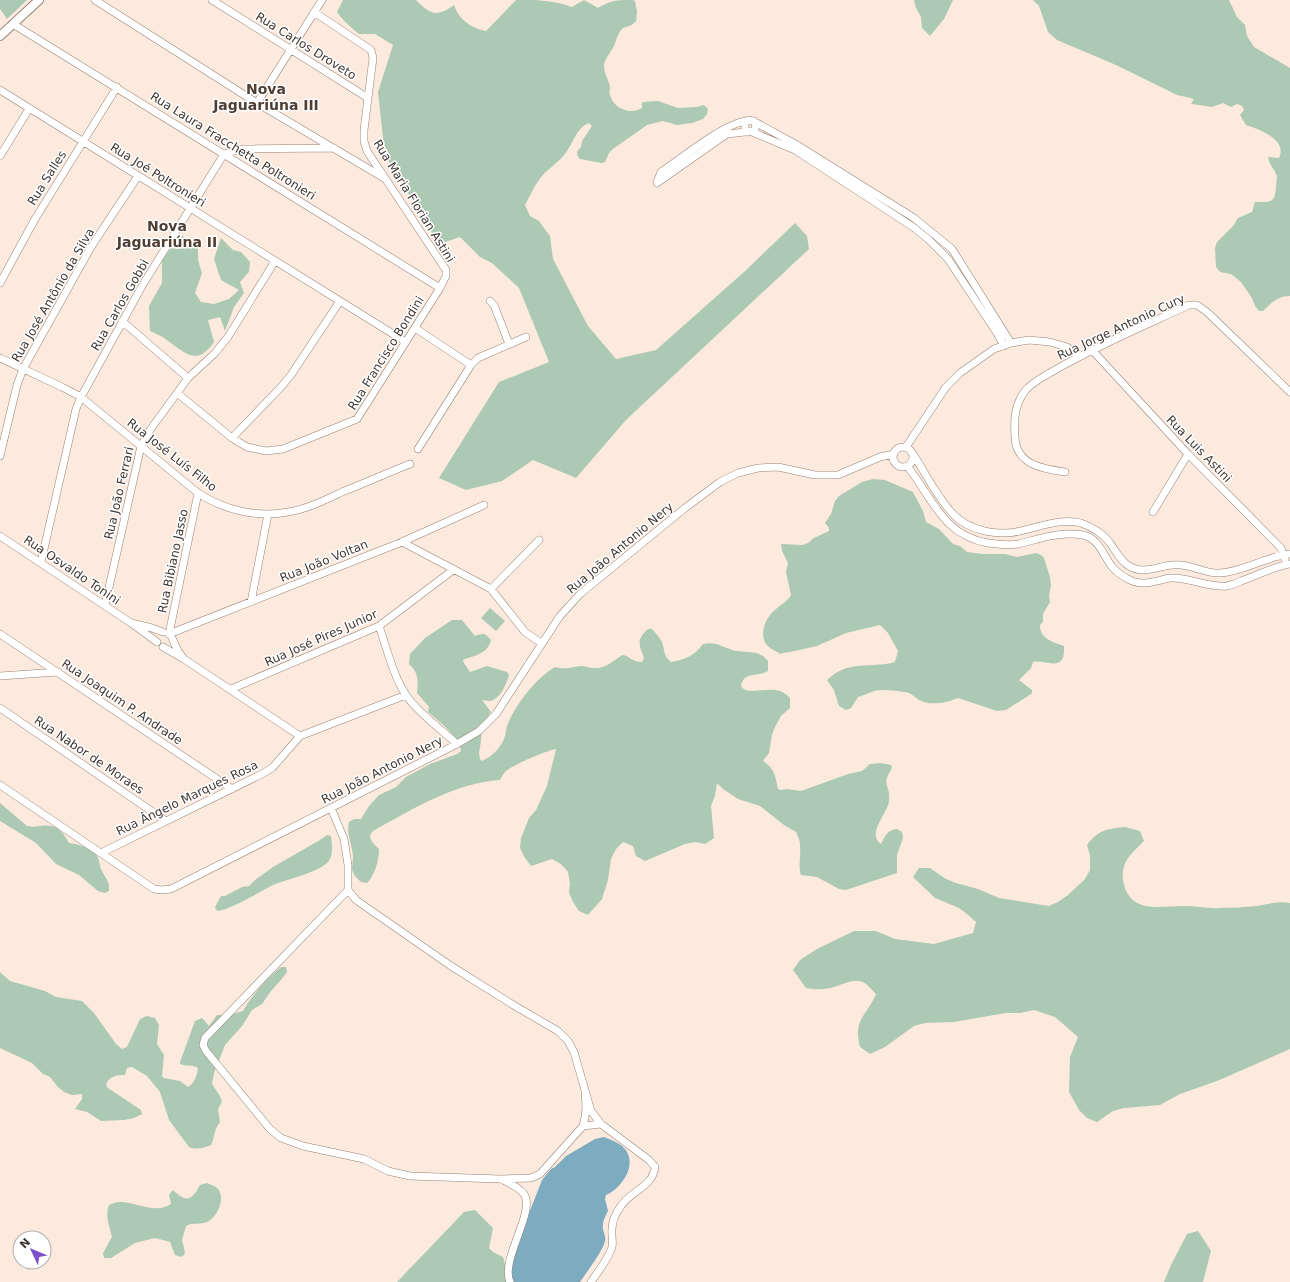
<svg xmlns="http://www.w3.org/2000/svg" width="1290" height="1282" font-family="'DejaVu Sans',sans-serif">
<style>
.green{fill:#acc9b3}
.water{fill:#7dacc1}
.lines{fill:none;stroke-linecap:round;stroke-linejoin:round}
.minor-casing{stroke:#968174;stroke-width:8}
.tertiary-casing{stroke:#968174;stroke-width:10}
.minor{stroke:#fff;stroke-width:7}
.tertiary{stroke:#fff;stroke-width:8}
.labels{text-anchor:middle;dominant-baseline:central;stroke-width:3;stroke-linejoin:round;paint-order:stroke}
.street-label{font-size:12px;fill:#403731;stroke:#fff}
.quarter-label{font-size:14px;font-weight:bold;fill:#513e33;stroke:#fff}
</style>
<rect width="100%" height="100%" fill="#fdeade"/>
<path class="green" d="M0,0H27L7,19L0,9Z
M343,0H416C430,14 436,18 454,5C459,20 471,28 486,31L516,0C537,0 553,0 572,7L584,0L598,8C612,0 616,0 633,0L635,1L637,12L636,22H635C631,27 626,26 622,29C618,34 617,38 615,43C613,50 605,58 604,65C604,73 608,79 610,86C610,89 609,93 610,95C614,109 630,115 642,108V103L643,102L658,101L678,108L696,107L704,105L708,109L707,114L703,119L692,123L677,125L663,121L647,125L613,149L609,153L605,162L602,163L580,159L578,157L577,152L581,147L582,141L592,126L589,123C576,128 573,144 565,154C559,162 549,168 542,176C535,184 530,196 525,205L530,216L539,221L550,236L553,259L588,326L616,359L656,350L744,272L795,223L807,236L809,249L626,420L576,478L533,460L502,481L466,490L439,478L499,382L549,362L519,288L492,263L480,257L460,237L439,244L388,160L383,138L378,92L393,45L375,34H359C351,27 343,21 337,12Z
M914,0H953L944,19L930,36L922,28L921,17L916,8Z
M1033,0H1229L1237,17L1245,25L1247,36L1254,47L1290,68V296C1278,296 1271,303 1263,311H1259L1255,306L1252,298L1241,282L1231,274L1220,272L1216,267L1215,248L1217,242L1233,226L1238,218L1252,212L1255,202C1270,202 1275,204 1276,187C1276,184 1277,180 1277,177C1276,171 1269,165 1268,157L1279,158C1288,140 1259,129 1246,125L1240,115L1244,110L1242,106L1237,104L1231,107L1223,103L1212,107L1192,104L1191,103L1194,100L1191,98L1177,95L1116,65L1057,40L1048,32L1039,6Z
M181,235L190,241L198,249V260L202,273L195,293L201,302L214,304L229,299L239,290L221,280L214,259L221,238L233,250L241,252L250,262L249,272L240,282L244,293L234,307L225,331L220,317L208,320L214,342C197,367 185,353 167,340C162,336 156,334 150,331L149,306L162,283V260L171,248L180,249Z
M873,479L885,480L913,492L923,511L926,522L939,529L953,544L960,546L967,552L982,554H1005L1017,557L1036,553L1041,555L1044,558L1050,577L1051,586L1049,595L1050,602L1043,614V622L1040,625C1040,639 1053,642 1064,646C1066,674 1045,659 1033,662L1031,668L1019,680L1032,690V693L1028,696L1006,710L997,711L958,698C947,703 930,706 919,700C916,698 913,695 909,693C903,691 888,690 881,690C873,690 866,695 858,697L851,708L846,710L839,706L834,690L827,680C849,659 869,669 895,662L898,651L888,633L880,625L846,633L817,646L795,651L783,653L781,654C777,652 769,648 766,644C759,633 766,617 775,610C780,605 787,602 791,595L786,572L788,563L782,551L781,544L803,545L808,543L814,538L829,531V528L825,523L831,514L835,501L839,496L862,482Z
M490,608L505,621L496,631L481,618Z
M452,620H462L475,636C483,633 485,633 491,640C488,654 475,655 463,660L464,663L470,672L487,666L507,672L509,675C507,683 500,700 489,701C487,701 485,700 482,700L491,712L482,725L481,741L479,753L480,759L482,761C491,757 500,749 504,739C506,734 506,727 509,721C518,702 536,678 555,667C567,670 570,667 581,666C585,666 589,668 594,668C605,669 613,661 622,655C631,656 631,662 642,662L644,658C639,644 636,640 648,629H652C656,633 659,637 662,642C665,651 663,655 671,662C685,660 695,655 703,644C717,641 723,648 736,651C744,652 754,651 761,655C764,656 766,659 768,661V671C756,678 744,671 741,686C749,699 775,680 790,698V708L781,716L775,727L772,735L769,753L763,761C775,769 775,775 778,789L780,790L787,789L801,791L848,774L862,771L870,764L881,763L891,765L892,768C880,787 891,784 889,801C888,813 866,834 881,844C885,836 887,830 897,829L902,832L903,838L897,855V873L846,890L839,889L817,877L801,875C798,869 801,853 800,845C800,841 798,836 796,832L784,825L760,806L738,799L723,789L717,783L715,796L711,806L714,838L705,844L695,842L685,844L645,861L636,856L633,846L623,842L616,849L611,859L608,880L602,899L588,915L579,911L573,902L569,893L570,883L568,872L561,864L552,859L531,866L525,858L520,848L521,838L529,818L536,810L547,786L556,749C546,751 512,765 505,772C503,774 501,778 500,780C454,783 413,809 373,831L370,835C370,841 375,845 379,849C379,860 375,875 367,883L361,882C357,878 353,875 352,869C352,865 353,860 353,856C352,844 346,834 349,822L354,819H361L369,806L379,795L396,787L406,777L430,764L457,754L461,751C460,738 438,720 428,712L429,707L417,693C418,679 419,674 409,664L410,654L425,638Z
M0,803L27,826C32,827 36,827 40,826C57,824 61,830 69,843C78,844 93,848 97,856C100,861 99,866 102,871C106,879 110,882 109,891L105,893L98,891L79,875L56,864L36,843L0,821Z
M1125,827L1140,831L1144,841C1130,855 1119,863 1124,885C1132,914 1161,906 1184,906C1196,906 1208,909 1220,908C1232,908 1245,907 1257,906C1268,904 1279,901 1290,903V1049L1217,1081L1180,1094L1160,1105L1124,1108L1113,1111L1097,1122L1087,1118L1079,1110L1069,1092L1070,1057L1078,1037L1055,1017L1034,1010L1020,1013H1006L954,1022L925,1023L914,1026L885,1047L870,1054L860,1047C853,1019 866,1017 876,994C872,990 865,981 859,981C851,980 844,984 837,986C826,990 817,990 806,988L793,970L800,960L817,949L854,931H876L895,939L934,944L973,933L976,922L967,914L959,908L935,898L913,877L919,868H930L946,879L956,883L978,889L999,898L1049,906L1058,902L1068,895L1085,879L1090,870V856L1087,845C1098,830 1107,829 1125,827Z
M327,835L331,836C332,845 334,856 327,863C316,873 288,879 273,885C255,894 238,906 218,911L216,910L215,907L221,896H225L242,887L249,886L255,880L273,867L320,840Z
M281,967H286L287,972L281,980L271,991L262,1004L252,1010L242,1026L225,1045L214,1073L212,1084L220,1096L222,1102L218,1109L220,1122C214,1129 215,1137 211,1145C204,1148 196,1150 189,1147L169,1120L160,1092L147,1076L132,1067L127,1068L125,1075C116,1075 109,1076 106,1085L108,1088L141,1110L142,1114L134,1118L124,1120L101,1121L87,1112L75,1109L82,1099V1094L72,1095L64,1092L57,1086L50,1077L43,1074L32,1063L0,1048V972L10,981L45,991L56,997L82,1001L94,1013L116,1044L122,1049L127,1047L140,1019L147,1016L155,1018L159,1025L157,1044L164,1055L162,1076L164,1078L180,1081L188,1087C195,1083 197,1075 198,1068C192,1064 186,1067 180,1064V1062L195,1021L202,1018L209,1026L217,1015H228L243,1011C252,995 266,979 281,967Z
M207,1183C211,1185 216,1186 218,1189C226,1199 217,1217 207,1222C201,1225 193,1222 186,1226L182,1240L185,1252L184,1255L181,1257L175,1255L170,1242L155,1238L135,1243L111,1258H104L103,1253L112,1237C109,1225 105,1216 109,1205C112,1204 116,1202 119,1202C135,1201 155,1215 171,1204L169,1195L171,1192L173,1190C187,1203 191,1201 200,1185Z
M475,1210L493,1228L489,1248L493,1252L503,1257L509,1279L512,1282H397L464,1212Z
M1198,1231L1211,1251L1203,1282H1164L1171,1265L1187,1234Z"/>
<path class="water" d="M604,1137C612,1140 623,1144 627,1152C636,1168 620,1189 606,1195L605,1199L608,1211C605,1217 602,1222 603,1229C604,1233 606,1237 605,1241C603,1251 586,1273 580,1282H513L511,1274L515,1249L542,1180L551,1169L555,1167L566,1156L595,1139Z"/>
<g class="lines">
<defs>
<path id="minor" d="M95,0L257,103L384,178
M212,0L368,98
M13,24L440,288
M0,90L406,342
M257,103L322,0
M755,122L797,145L914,218L952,249L1011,343
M752,132L795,150L913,227L928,239L948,259L997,333L1004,346
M0,156L29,109
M657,182L661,172C682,158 724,123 747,121
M657,183L727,134L754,131L756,126L754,121L748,120L745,123V129L748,132
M0,283L35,219L117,87
M490,301L494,305L509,344
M122,321L188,378
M415,328L471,365L478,358L526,337
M1092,350L1188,454L1281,548L1285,559
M0,358L62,387L81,397L198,493C224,510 257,518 288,512C307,509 325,500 342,492C365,483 387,473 410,464
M177,393L232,438L247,447L266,451L283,449L357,419L440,288L446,276V270L367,151L364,141V130L373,58L371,50L314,12
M232,438L281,387L291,375L340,301
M906,447L946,387L960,373L994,349L1011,343L1029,340L1050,342L1067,347L1079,356
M893 457a10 10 0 1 1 20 0a10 10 0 1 1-20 0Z
M418,449L471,365
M913,454C926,474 937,497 953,514C970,532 1001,537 1024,530C1042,526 1062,518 1081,523C1092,527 1103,533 1110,543C1116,551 1120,561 1129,566C1144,575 1157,566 1173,565C1190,563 1204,574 1220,573C1238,572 1255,563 1272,558C1278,556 1284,555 1290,554
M0,456L17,385L23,369L91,247L138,176
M907,466C933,498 942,535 988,543C997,544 1008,546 1018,544C1039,539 1061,531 1083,535C1100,539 1103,556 1113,568C1118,573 1123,577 1130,580C1143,587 1157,580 1171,578C1190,577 1206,588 1227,586C1232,585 1237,583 1241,581C1256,576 1275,566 1290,564
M1065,472C1043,469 1016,465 1015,437C1014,421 1014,405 1025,391C1032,382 1045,376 1055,370C1098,345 1144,326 1189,305H1197L1207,312L1290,392
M1153,512L1188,454
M0,536L131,623
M402,542L491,589L525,632L541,643
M41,562L76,409L81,397L142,286L224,154L241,149L334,148
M491,589L539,540
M251,602L268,514
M105,605L141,446L150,430L188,378L214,354L228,337L275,261
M379,626C387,649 393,675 406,695C416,711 443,731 457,744
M0,634L232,789
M169,634L402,542L484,505
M169,634L198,493
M157,642L131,623L152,628L163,632
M163,647L184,659L178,651L172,638
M184,659L300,736
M0,676L58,672
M231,689L379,626L453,570
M0,708L166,821
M0,785L154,889L161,890L171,889L457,744L479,731L496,714L560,616L580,594L685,508L720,482L738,473L758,468L778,467L815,475H838L880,457L894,454
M331,808L344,839L348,865V890L356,900L451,966L515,1006L558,1031L568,1041L574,1052L591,1111L601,1124L649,1160L655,1167C653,1187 630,1191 621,1206C614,1215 611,1224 612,1235C612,1239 613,1244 612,1247C609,1258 597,1273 591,1282
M101,853L264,773L273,767L300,736L406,695
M348,890L205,1038L203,1045L206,1051L270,1129L281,1138L303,1146L364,1159L388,1171L410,1176L500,1179L531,1178L540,1174L583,1126C587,1114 586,1103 585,1090
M583,1126L601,1124
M501,1179C509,1183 519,1187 524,1194C536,1212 500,1259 510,1282"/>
<path id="tertiary" d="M0,36L39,0"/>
</defs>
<use href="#minor" class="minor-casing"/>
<use href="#tertiary" class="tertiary-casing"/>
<use href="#minor" class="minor"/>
<use href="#tertiary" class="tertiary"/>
</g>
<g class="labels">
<g class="street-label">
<text transform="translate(306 46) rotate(32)">Rua Carlos Droveto</text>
<text transform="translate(233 146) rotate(32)">Rua Laura Fracchetta Poltronieri</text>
<text transform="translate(158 175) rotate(32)">Rua Joé Poltronieri</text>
<text transform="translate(47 178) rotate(-58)">Rua Salles</text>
<text transform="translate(414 201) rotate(58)">Rua Maria Florian Astini</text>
<text transform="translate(53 295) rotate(-60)">Rua José Antônio da Silva</text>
<text transform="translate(120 305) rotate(-60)">Rua Carlos Gobbi</text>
<text transform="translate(1121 327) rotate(-25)">Rua Jorge Antonio Cury</text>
<text transform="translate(386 353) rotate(-58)">Rua Francisco Bondini</text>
<text transform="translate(1199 449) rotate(46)">Rua Luis Astini</text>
<text transform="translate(172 455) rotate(38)">Rua José Luís Filho</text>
<text transform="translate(119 493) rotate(-77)">Rua João Ferrari</text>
<text transform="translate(620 548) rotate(-40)">Rua João Antonio Nery</text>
<text transform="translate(173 561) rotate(-78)">Rua Bibiano Jasso</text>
<text transform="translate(324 561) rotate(-22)">Rua João Voltan</text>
<text transform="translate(72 570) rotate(34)">Rua Osvaldo Tonini</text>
<text transform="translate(321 638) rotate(-24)">Rua José Pires Junior</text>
<text transform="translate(122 702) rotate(34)">Rua Joaquim P. Andrade</text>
<text transform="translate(89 755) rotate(34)">Rua Nabor de Moraes</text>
<text transform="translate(382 770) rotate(-27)">Rua João Antonio Nery</text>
<text transform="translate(187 798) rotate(-26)">Rua Ângelo Marques Rosa</text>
</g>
<g class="quarter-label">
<text x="266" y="89">Nova<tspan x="266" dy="16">Jaguariúna III</tspan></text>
<text x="167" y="226">Nova<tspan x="167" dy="16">Jaguariúna II</tspan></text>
</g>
</g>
<g transform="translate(32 1250) rotate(314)"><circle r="19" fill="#ffffff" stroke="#b3afad"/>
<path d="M0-3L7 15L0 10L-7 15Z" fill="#7c50c9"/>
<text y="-6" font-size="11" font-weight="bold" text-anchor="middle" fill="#403731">N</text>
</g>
</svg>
